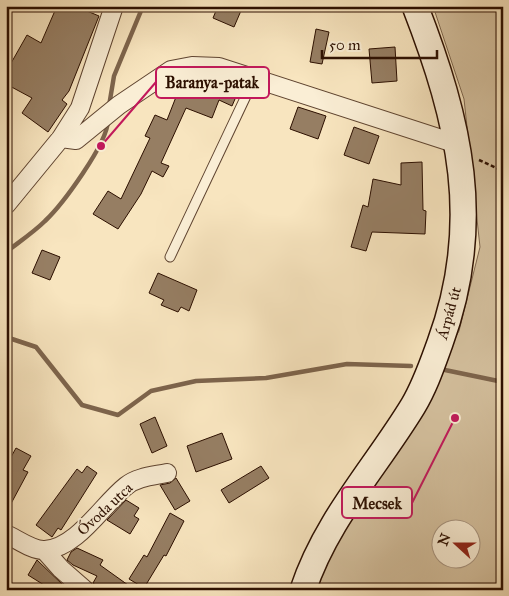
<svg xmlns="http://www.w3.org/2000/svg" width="509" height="596" font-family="'IM FELL Great Primer',serif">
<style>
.green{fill:#d5c19f;stroke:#806850;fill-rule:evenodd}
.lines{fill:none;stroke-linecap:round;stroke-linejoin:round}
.stream{stroke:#7d644c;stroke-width:4.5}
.building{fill:#967e63;stroke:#2c0f00}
.lane-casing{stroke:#5f4430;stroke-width:11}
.street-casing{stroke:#5f4430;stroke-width:20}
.secondary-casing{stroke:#2c0f00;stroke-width:28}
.path{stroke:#2c0f00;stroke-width:2.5;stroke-dasharray:4 2.5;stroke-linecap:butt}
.lane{stroke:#faeed5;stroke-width:9}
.street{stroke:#faeed5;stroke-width:18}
.secondary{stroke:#faeed5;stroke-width:25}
.labels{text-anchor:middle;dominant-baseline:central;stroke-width:4;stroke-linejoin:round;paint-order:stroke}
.street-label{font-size:15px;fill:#2c0f00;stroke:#faeed5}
.leader{fill:none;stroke:#c2185b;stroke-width:2}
.callout-dot{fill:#c2185b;stroke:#faeed5;stroke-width:2}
.callout{fill:#faeed5;stroke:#c2185b;stroke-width:2}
.callout-label{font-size:16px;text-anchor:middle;font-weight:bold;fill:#2c0f00}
</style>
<rect width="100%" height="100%" fill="#f8e5bf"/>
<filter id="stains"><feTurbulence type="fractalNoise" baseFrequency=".004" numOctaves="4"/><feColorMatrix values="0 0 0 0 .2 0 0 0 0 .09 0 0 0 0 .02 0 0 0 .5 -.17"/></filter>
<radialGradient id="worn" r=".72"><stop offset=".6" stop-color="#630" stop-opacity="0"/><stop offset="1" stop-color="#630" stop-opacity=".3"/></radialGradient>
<path class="green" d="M433,6H503V590H308L459,331L480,247L464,99ZM442,528H472V558H442Z"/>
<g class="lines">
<path class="stream" d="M109,106L114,76L143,6
M6,252C19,242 34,232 45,221C63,204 107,144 108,121
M6,337L36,347L82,405L118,415L151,391L196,381L266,378L347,364L411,366
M445,370L503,382"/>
</g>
<path class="building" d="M57,6H75L99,16L69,91L62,100L67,104L48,132L22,113L32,98L6,84V72L27,35L41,43Z
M218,6H243L234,27L213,18Z
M316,29L329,32L322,64L310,62Z
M395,47L397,81L372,83L369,49Z
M204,78L238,92L232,106L219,100L212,118L186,108L161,163L169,166L163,177L152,171L141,194L118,229L93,214L108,191L121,199L150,138L145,136L155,115L167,120L183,79L201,86Z
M298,107L326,116L318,139L290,129Z
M354,127L379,136L369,164L344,155Z
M422,162L423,210L426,211L425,234L372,232L366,251L351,247L363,205L368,207L373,179L401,185V163Z
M42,250L60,257L50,280L32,273Z
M158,273L197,290L189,311L181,307L178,312L161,305L164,300L149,293Z
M155,417L167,446L152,453L140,424Z
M222,433L232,459L196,472L187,446Z
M16,448L31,456L23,470L28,472L6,513V454L11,457Z
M87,466L97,473L61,530L58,528L52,537L36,525L77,469L82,473Z
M261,466L269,478L229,503L221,490Z
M176,478L190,501L175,510L160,485L170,483Z
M126,500L139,508L134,516L139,519L130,534L107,520Z
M170,513L184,521L166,556L164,555L144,588L129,579L144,555L147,557Z
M77,548L103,560L100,565L135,590H102L93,583L97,576L73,565L67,560L71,552Z
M37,560L63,585L61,590H52L28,575Z"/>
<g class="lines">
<defs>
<path id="lane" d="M170,257L254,79"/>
<path id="street" d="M61,138L76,140L119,105L171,70L192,66L219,67L457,144
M6,205L61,138L80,108L114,6
M6,534C17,539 33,551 45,550C77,548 103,504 126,486C137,477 153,476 167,473
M45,551L61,569L85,590"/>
<path id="secondary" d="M303,590C326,520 376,467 413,406C425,386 432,365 440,343C484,223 460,122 415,6"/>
</defs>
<use href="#lane" class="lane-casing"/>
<use href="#street" class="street-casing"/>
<use href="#secondary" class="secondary-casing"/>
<path class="path" d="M479,160L503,171"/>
<use href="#lane" class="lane"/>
<use href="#street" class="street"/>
<use href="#secondary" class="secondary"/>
</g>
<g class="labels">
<g class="street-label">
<text transform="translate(449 313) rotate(-74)">Árpád út</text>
<text transform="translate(105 509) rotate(-43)">Óvoda utca</text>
</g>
</g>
<path class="leader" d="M101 146L156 82M455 418L412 503"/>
<g class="callout-dot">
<circle cx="101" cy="146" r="5"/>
<circle cx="455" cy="418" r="5"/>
</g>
<g class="callout">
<rect x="156" y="67" width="113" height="31" rx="5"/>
<rect x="342" y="487" width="70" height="31" rx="5"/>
</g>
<g class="callout-label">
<text x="212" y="88">Baranya-patak</text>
<text x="377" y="509">Mecsek</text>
</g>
<rect width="509" height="596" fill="none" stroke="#f8e5bf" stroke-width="25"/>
<rect x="8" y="8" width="494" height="581" fill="none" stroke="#2c0f00" stroke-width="2.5"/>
<rect x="12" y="12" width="484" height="571" fill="none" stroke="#2c0f00"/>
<g transform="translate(456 544) rotate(291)"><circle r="24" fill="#faeed5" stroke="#a89580"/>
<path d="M0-4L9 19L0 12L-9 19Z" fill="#8f2418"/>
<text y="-8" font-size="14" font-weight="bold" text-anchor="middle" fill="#2c0f00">N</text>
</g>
<path d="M322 50v8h115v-8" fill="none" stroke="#2c0f00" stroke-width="2.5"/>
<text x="329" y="50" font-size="15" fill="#2c0f00" stroke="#faeed5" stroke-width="4" paint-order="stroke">50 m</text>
<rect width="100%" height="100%" filter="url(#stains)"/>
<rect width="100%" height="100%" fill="url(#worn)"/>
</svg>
